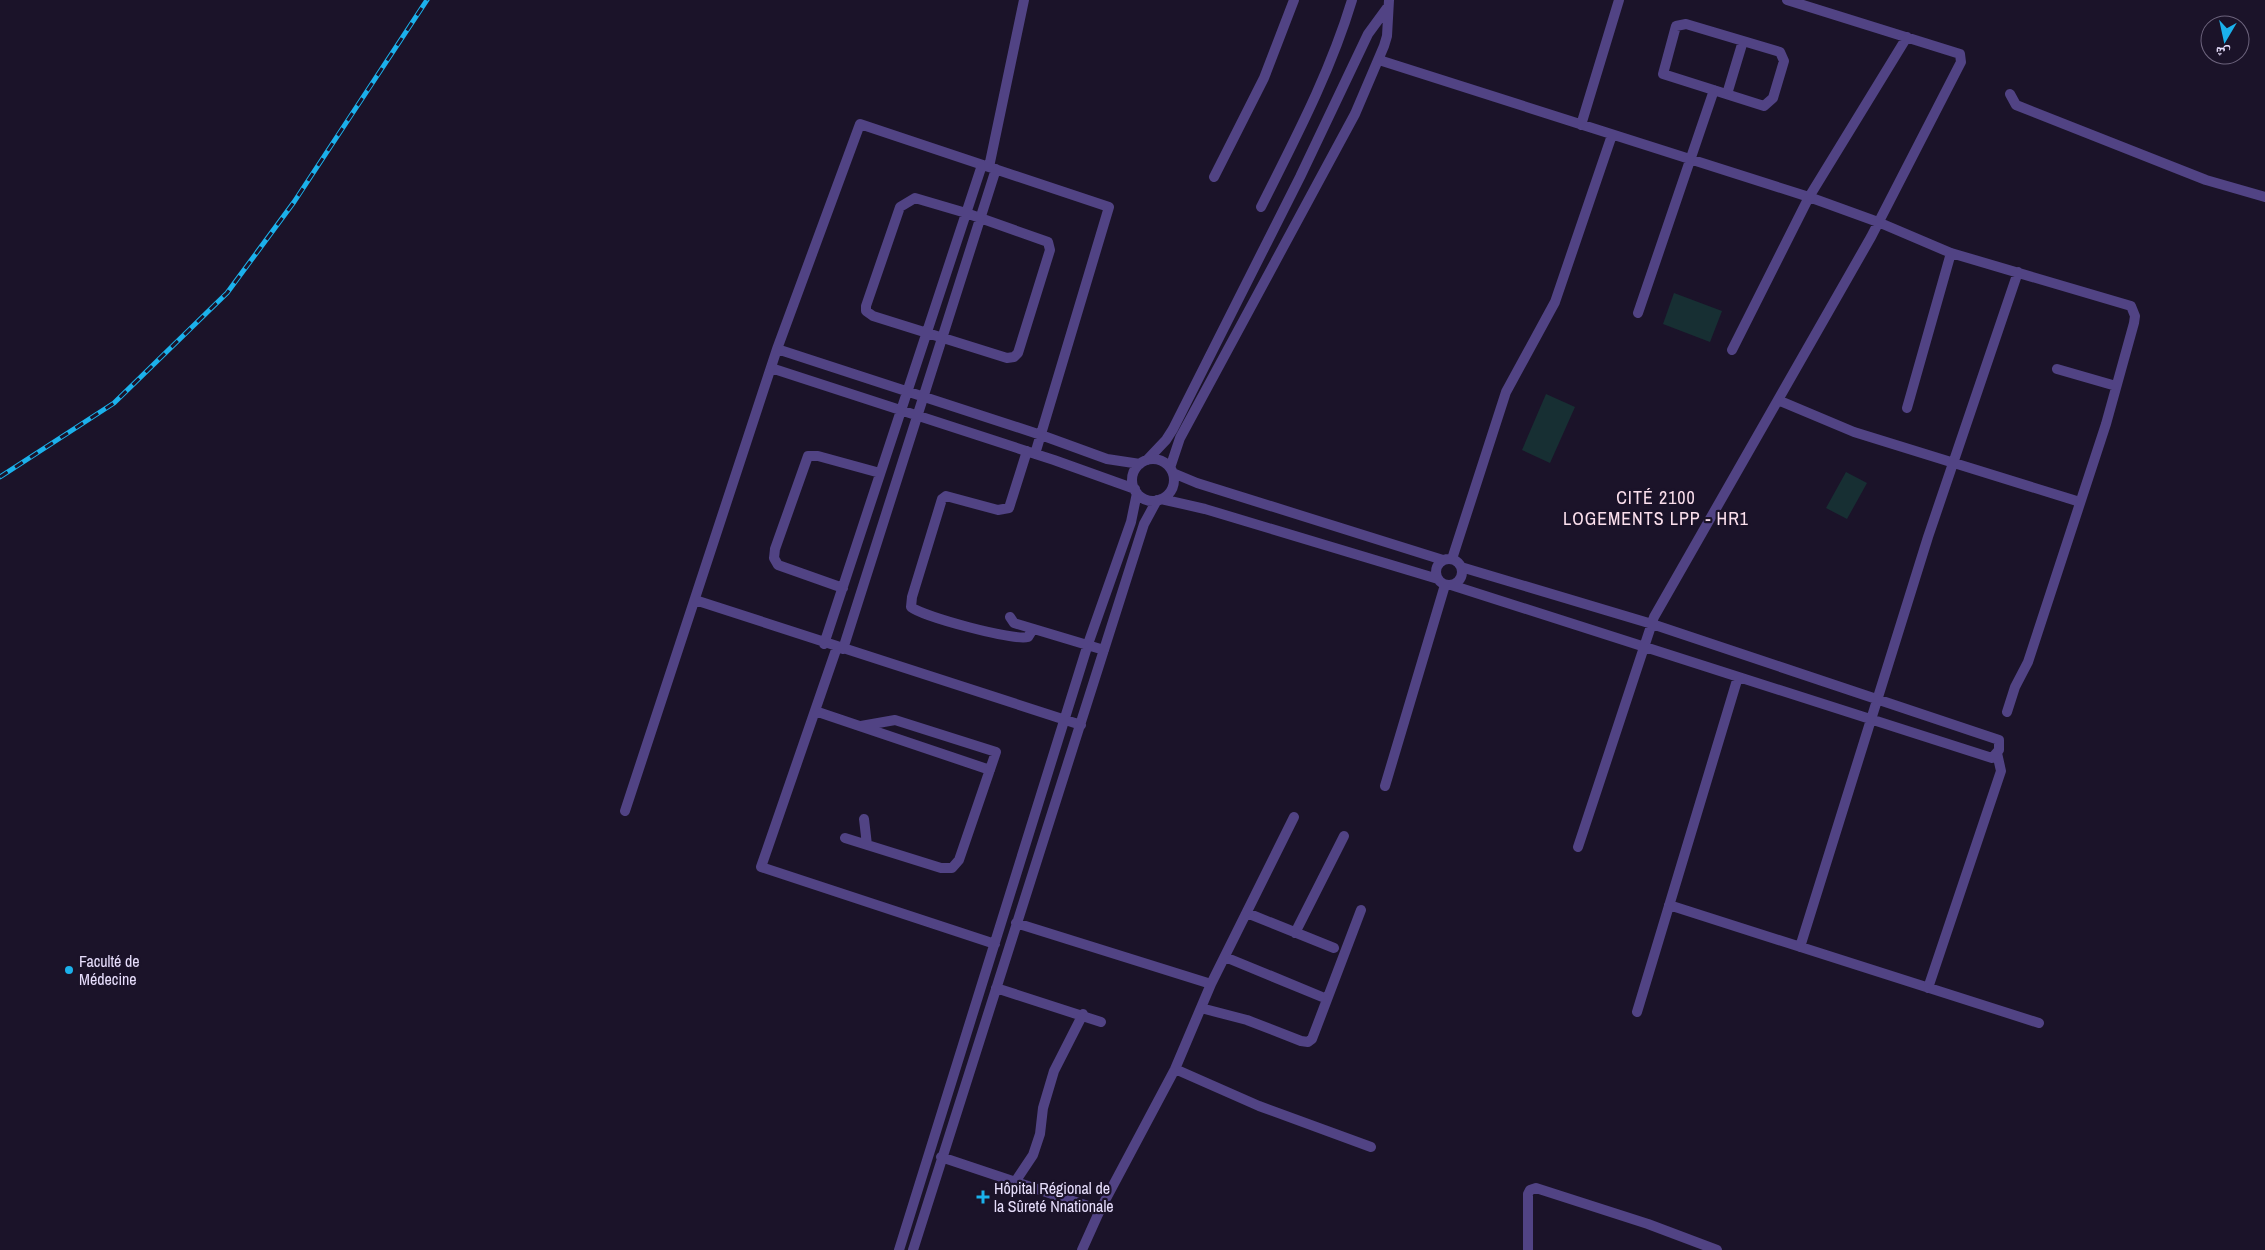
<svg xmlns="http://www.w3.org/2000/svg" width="2265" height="1250" font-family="'Archivo Narrow','Noto Naskh Arabic',sans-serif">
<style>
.green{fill:#172f33}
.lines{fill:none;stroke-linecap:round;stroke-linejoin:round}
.minor{stroke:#514384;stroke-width:10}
.rail-casing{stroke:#1bb1eb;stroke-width:5}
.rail{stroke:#1b1329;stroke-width:3;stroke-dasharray:9;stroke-linecap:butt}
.poi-dot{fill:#1bb1eb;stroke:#1b1329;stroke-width:2}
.labels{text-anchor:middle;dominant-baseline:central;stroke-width:4.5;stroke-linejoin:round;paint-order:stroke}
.poi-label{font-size:16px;fill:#e7defc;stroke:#1b1329;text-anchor:start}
.neighbourhood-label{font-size:18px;letter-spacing:1px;fill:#fce0ed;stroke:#1b1329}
</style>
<rect width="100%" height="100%" fill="#1b1329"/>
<path class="green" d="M1674,293L1722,311L1710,342L1663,324Z
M1546,394L1575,407L1550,463L1522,450Z
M1846,472L1867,483L1847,519L1826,508Z"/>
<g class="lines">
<path class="minor" d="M1686,24L1780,52L1784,61L1773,98L1764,106L1663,74L1676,26Z
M1379,60L1809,197L1878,222L1951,253L2131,306L2135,316L2134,323L2106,424L2028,662L2015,687L2007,712
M1727,94L1743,41
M2010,94L2016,105L2206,180L2265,197
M1581,125L1619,0
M989,167L1024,0
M1214,177L1264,78L1294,0
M915,198L966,213L1048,242L1050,250L1018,353L1014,357L1007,358L873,316L866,311V306L900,207Z
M1261,207C1295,139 1330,73 1352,0
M1638,313L1714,90
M777,349L1041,435L1107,459L1140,464
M1732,350L1809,197L1907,37
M771,368L1054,460L1135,489
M2057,369L2116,386
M1778,400L1854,432L2080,502
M1907,408L1951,253
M1027,451L1009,508L998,510L946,496L942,499L912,597L911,607C924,617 1014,641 1028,637L1033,629
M1132 480a21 21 0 1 1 42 0a21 21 0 1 1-42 0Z
M1147,460L1166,440L1173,429L1300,177L1368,34L1387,8
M1170,468L1180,438L1355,114L1384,46L1387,36L1389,0
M1173,473L1197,483L1443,560
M1161,499L1205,509L1438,579
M1436 572a13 13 0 1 1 26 0a13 13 0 1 1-26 0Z
M1452,559L1506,392L1555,302L1612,135
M1451,585L1992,758L1999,750V740L1652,624L1461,567
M843,588L778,565L774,558L775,549L808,456H818L880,473
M695,600L1081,725
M1010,617L1014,623L1104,650
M824,644L982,165
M837,647L761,867L995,944
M843,649L996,169
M815,711L990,770
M1385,786L1445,585
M625,811L777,349L860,124L1109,207L1035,454
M864,819L867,845
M845,838L941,868H952L959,860L996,752L895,720L861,726
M1578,847L1654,617L1871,237L1961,62L1960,54L1787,0
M1669,905L2039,1023
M1247,913L1334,948
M1016,923L1211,984
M1295,933L1344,836
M1800,947L1928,537L2018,272
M1225,957L1327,999
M996,988L1101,1022
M1928,988L2001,771L1997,753
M1201,1008L1247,1020L1301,1041L1308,1042L1312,1039L1361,910
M1637,1012L1738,677
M1175,1069L1259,1106L1371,1147
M941,1157L1100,1210
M1015,1182L1033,1155L1040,1134L1043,1108L1054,1071L1083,1014
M899,1250L1088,644L1131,522L1137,493
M913,1250L1144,524L1157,500
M1082,1250L1100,1210L1175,1069L1211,984L1294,817
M1528,1250V1194L1530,1190L1536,1188L1648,1224L1717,1250"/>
<defs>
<path id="rail" d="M0,477L114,403L227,293L294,202L427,0"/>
</defs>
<use href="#rail" class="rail-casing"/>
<use href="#rail" class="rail"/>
</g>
<g class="poi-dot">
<circle cx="69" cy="970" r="5"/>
<path d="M980.5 1189.5h5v5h5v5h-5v5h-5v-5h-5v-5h5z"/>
</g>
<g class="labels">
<g class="poi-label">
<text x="79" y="961">Faculté de<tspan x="79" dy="18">Médecine</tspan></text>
<text x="994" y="1188">Hôpital Régional de<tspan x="994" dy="18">la Sûreté Nnationale</tspan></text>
</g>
<g class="neighbourhood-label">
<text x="1656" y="497">CITÉ 2100<tspan x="1656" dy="21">LOGEMENTS LPP - HR1</tspan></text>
</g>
</g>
<g transform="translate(2225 40) rotate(189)"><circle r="24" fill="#1b1329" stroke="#6d647d"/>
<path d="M0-4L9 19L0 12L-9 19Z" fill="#1bb1eb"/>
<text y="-8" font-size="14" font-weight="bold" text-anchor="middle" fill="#e7defc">ش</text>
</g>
</svg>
